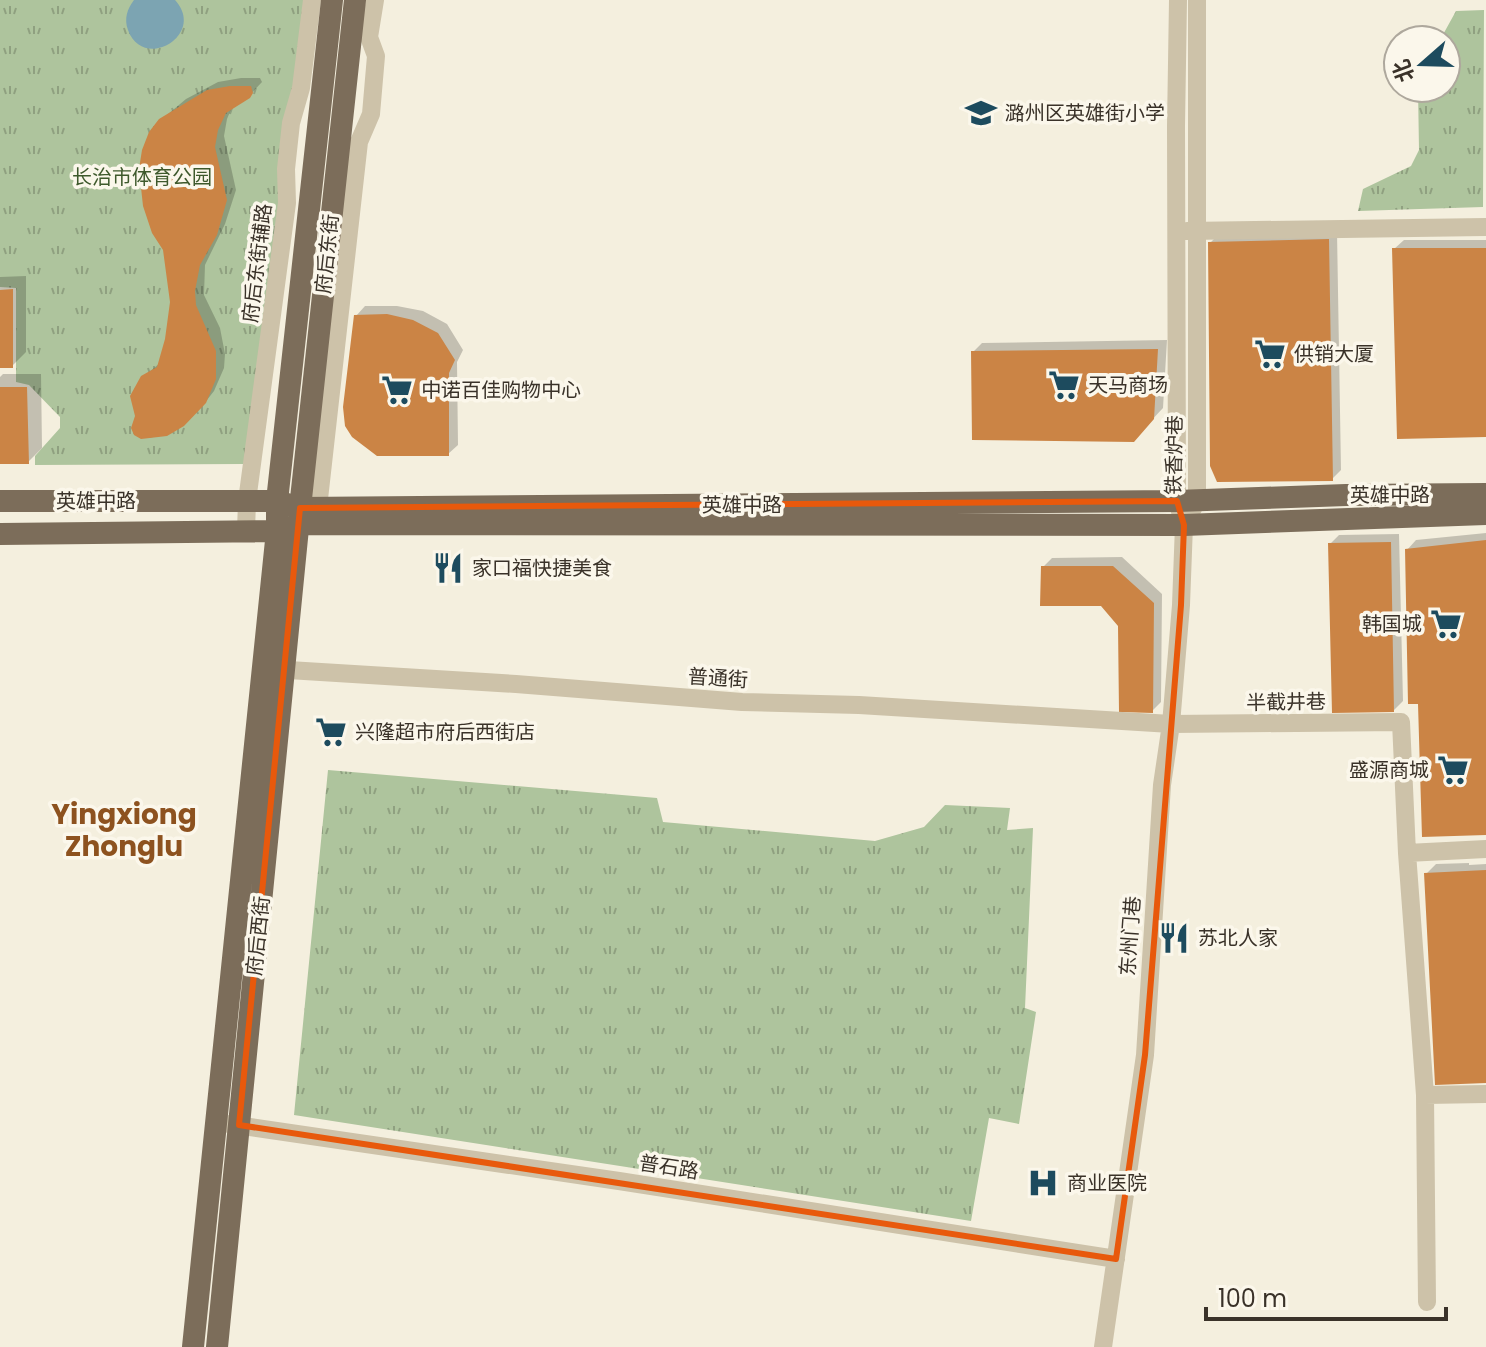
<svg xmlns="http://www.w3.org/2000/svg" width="1486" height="1347" font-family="Poppins,'Noto Sans SC',sans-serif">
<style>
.grass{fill:url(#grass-tufts)}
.water{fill:#7ca4b2}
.shadow{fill:#0003}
.building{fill:#cb8445}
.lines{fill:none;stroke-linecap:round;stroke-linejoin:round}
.minor{stroke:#cdc2a9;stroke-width:18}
.major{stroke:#7c6d5a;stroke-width:22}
.marked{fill:none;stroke:#e8590c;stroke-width:6;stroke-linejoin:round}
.labels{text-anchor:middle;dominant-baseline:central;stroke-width:7;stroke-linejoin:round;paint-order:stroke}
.poi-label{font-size:20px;fill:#3a3229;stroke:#fbf7eb;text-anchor:start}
.park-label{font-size:20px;fill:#3e592c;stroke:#fbf7eb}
.street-label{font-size:20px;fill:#3a3229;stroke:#fbf7eb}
.district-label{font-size:28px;font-weight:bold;fill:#8d521f;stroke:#fbf7eb}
</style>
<defs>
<pattern id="grass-tufts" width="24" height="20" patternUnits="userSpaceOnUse" patternTransform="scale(2)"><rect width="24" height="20" fill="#aec49d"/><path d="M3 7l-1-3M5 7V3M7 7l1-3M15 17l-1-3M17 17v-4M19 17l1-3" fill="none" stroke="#8fa080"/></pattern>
</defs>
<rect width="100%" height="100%" fill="#f4efde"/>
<path class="grass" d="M0,0H307L284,187L244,464L35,465V456L60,428V417L29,385L16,382V288L0,287Z
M1484,10L1483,207L1358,211L1363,189L1411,166L1419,150L1418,88H1446V40H1440L1456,11Z
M328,770L657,798L663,822L875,841L924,827L945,805L1010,808L1007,830L1033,828L1025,1008L1036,1012L1019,1124L989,1118L971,1221L294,1115Z"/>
<path class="water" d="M134,0H175C207,35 143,72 128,30C124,19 127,9 134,0Z"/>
<path class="shadow" d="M241,78H260L262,82L249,96L232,107L227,119L224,136L236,190L225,224L205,265L204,295L220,328L225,354L224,368L214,391L203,405L166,434L149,438L136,434L142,378L160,363L167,339L172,302L161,120L186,99L218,82Z
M1337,231L1341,470L1332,479L1210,243L1219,234Z
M1404,240H1486V435L1394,249Z
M26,276V352L12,366H0V277Z
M365,306H397L423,311L447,324L463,350L457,362L458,445L448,454L356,316Z
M1167,340L1163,408L1133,440L973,352L982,343Z
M3,374H41L42,448L28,462H0V377Z
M1486,533V833L1420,702L1407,550L1416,540Z
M1399,534L1403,701L1394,710L1330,544L1339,535Z
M1122,557L1162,594L1161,702L1152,711L1120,626L1102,604L1043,567L1052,558Z
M1469,863V865L1486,864V1081L1426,874L1436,864Z"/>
<path class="building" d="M230,86H251L253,93L250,98L226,113L218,130L215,147L227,200L217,235L200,265L195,291L196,305L216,351V379L206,403L184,426L167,436L141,439L134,435L131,428L135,416L130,396L141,376L157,367L165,339L170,302L163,250L152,233L143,206L139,169L142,150L149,132L159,119L207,90Z
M1329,239L1333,481L1217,482L1210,466L1208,242Z
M1392,248H1486V437L1397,439Z
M13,289V368H0V290Z
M387,314L413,320L438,333L455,360L449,373V456H377L352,437L345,426L343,407L354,315Z
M1158,349L1154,419L1134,442L972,440L971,351Z
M0,387H27L29,464H0Z
M1486,540V835L1422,837L1418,704H1408L1405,549Z
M1391,542L1394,712L1332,713L1328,543Z
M1041,566H1113L1154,603L1153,713L1119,712L1118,626L1101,606H1040Z
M1486,870V1083L1435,1085L1424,873Z"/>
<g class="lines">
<path class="minor" d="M1187,231L1486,227
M318,508L359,142L371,114L376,56L369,37L375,0
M1191,512L1197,501V0
M246,531L247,501L287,203L286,169L291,123L301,88L312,0
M272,669L516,684L742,702L859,705L1171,724L1401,722L1407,853L1425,1095L1427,1302
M1407,853L1486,849
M1425,1095L1486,1094
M229,1124L619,1181L1116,1259
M1103,1347L1145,1055L1162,785L1171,724L1181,605L1184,525L1177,501L1176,126L1178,0"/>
<path class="major" d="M0,501H277L300,508L1177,501L1346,495L1486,494
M0,534L277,531L300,524L1184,525L1486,514
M193,1347L277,531V501L332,0
M217,1347L300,508L355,0"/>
</g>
<path class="marked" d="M1177,501L1184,525L1181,605L1145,1055L1116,1259L239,1125L300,508Z"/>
<defs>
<symbol id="school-bare" viewBox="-9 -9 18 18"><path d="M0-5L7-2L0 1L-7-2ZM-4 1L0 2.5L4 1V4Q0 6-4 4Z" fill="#1d4b5e" stroke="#fbf7eb" stroke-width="2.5" paint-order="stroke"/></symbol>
<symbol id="supermarket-bare" viewBox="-9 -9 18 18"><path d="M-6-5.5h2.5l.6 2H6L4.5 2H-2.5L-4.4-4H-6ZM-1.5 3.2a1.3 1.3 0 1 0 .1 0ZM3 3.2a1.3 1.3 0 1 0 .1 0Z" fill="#1d4b5e" stroke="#fbf7eb" stroke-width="2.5" paint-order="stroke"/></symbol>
<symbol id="restaurant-bare" viewBox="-9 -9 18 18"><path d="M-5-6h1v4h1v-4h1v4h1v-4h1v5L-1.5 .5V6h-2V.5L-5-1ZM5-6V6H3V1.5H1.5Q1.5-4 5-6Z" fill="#1d4b5e" stroke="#fbf7eb" stroke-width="2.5" paint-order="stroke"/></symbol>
<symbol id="hospital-bare" viewBox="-9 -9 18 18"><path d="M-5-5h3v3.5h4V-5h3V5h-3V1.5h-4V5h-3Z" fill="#1d4b5e" stroke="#fbf7eb" stroke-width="2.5" paint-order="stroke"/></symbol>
</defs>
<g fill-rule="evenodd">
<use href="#school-bare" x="959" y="91" width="44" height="44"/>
<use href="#supermarket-bare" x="1248" y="332" width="44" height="44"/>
<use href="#supermarket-bare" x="1042" y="363" width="44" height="44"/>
<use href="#supermarket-bare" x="375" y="368" width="44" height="44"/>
<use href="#restaurant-bare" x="426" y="546" width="44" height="44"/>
<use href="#supermarket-bare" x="1424" y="602" width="44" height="44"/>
<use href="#supermarket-bare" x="309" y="710" width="44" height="44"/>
<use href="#supermarket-bare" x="1431" y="748" width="44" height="44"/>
<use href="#restaurant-bare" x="1152" y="916" width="44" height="44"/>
<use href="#hospital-bare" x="1021" y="1161" width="44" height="44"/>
</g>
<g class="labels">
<g class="poi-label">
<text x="1005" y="113">潞州区英雄街小学</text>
<text x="1294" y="354">供销大厦</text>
<text x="1088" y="385">天马商场</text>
<text x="421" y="390">中诺百佳购物中心</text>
<text x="472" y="568">家口福快捷美食</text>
<text x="1422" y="624" text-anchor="end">韩国城</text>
<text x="355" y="732">兴隆超市府后西街店</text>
<text x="1429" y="770" text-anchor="end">盛源商城</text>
<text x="1198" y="938">苏北人家</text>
<text x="1067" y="1183">商业医院</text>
</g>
<g class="park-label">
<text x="142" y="177">长治市体育公园</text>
</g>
<g class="street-label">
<text transform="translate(327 254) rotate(-84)">府后东街</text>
<text transform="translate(257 263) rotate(-83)">府后东街辅路</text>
<text transform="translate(1174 455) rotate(-89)">铁香炉巷</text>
<text x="1390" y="495">英雄中路</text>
<text x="96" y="501">英雄中路</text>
<text x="742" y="505">英雄中路</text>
<text transform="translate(718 678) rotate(4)">普通街</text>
<text transform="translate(1286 702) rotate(-1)">半截井巷</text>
<text transform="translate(258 936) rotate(-84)">府后西街</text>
<text transform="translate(1130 936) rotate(-86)">东州门巷</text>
<text transform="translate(669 1167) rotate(9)">普石路</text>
</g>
<g class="district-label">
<text x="124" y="814">Yingxiong<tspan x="124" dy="32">Zhonglu</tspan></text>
</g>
</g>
<g transform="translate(1422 64) rotate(250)"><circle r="38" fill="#fbf7eb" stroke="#aea89d" stroke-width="2"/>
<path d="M0-6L14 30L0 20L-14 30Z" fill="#1d4b5e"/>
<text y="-12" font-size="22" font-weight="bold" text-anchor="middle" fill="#3a3229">北</text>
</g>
<path d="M1206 1307v12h240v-12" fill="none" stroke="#3a3229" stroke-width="4"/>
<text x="1218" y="1307" font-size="24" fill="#3a3229" stroke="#fbf7eb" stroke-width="6" paint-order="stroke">100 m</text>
</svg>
